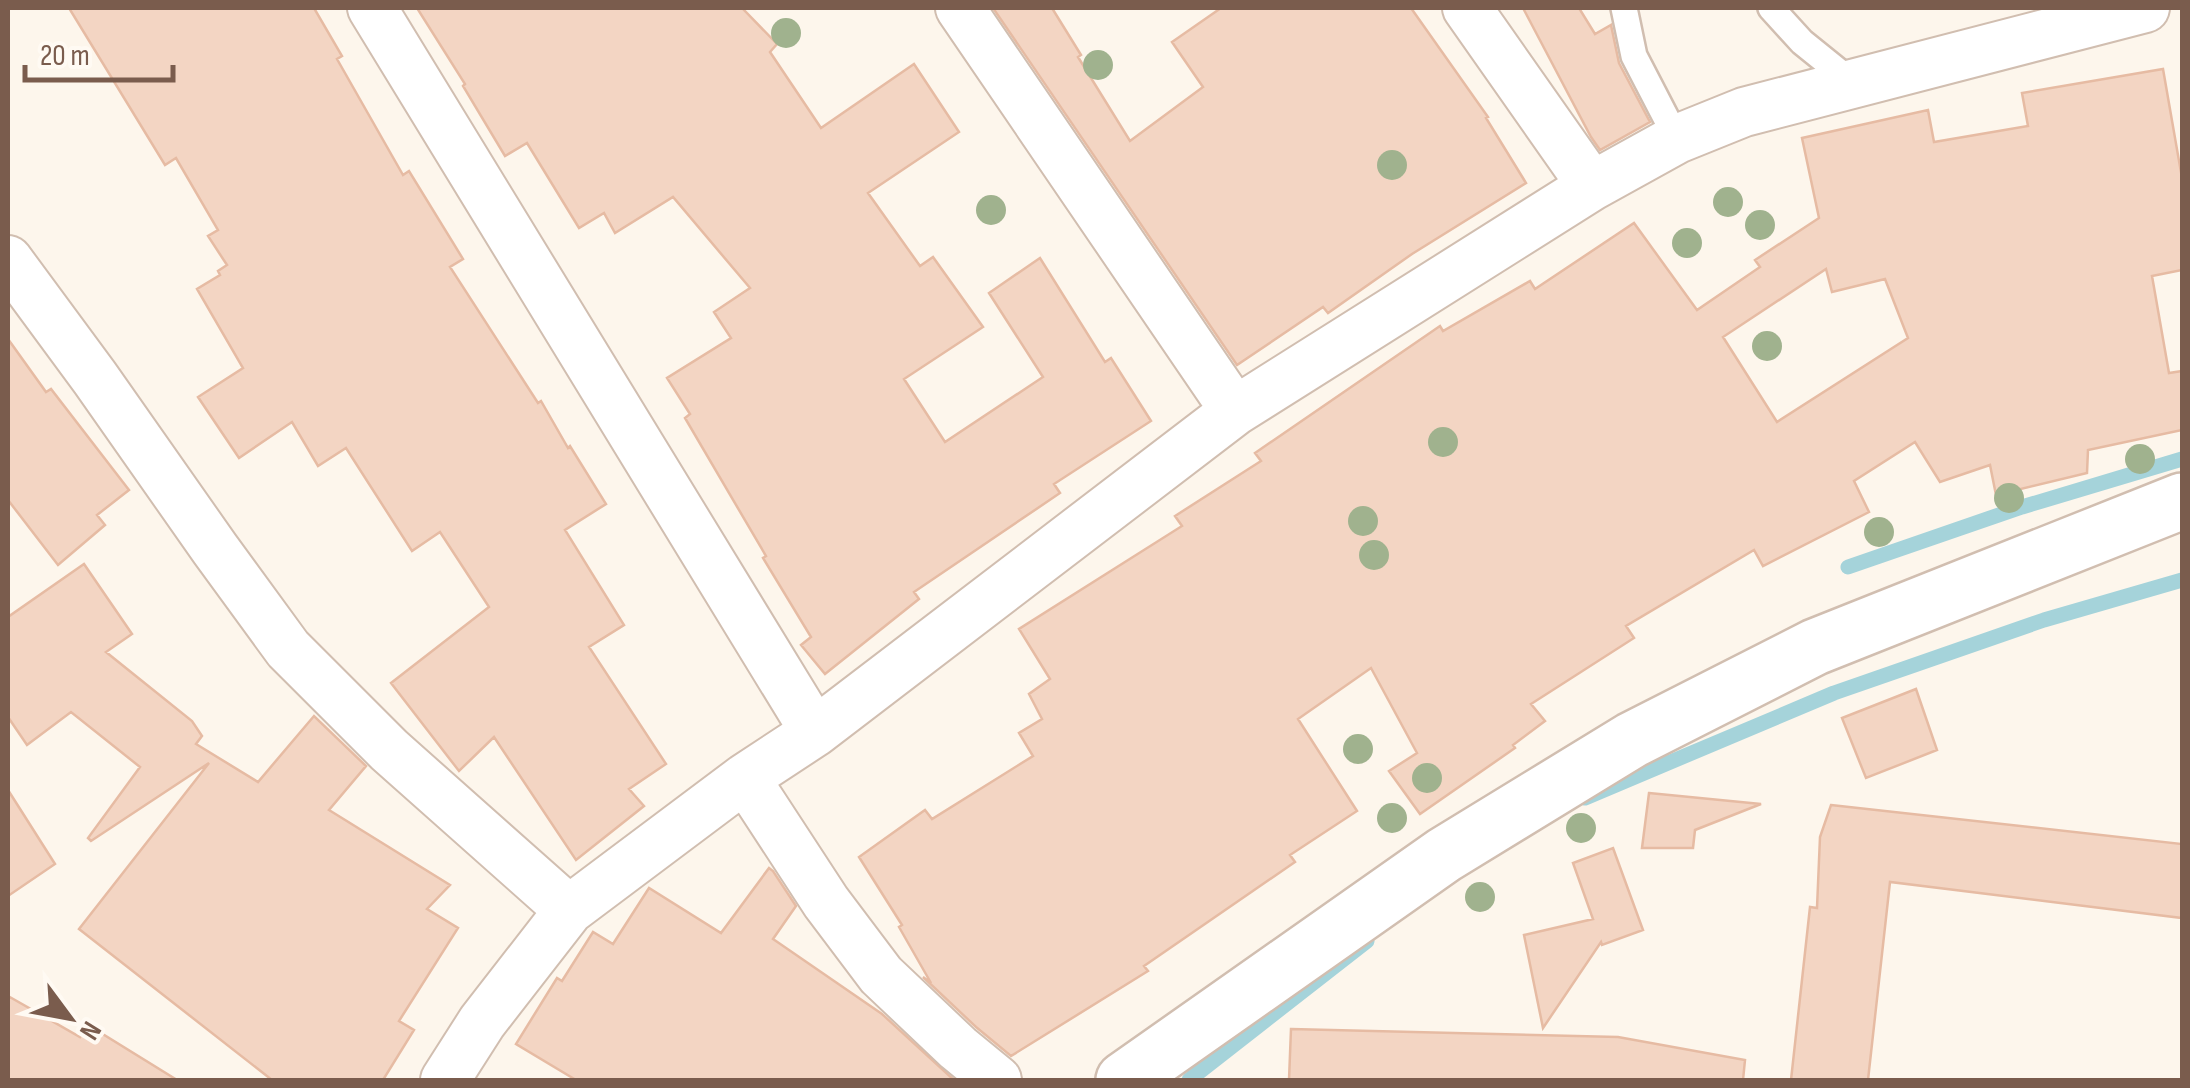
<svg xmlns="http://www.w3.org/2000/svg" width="2190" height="1088" font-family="'Sofia Sans Condensed',sans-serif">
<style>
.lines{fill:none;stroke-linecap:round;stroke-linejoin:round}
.stream{stroke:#a5d3da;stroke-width:15}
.building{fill:#f3d5c3;stroke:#e6bba3;stroke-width:2.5;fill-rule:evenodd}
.service-casing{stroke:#d1beb0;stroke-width:30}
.minor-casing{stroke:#d1beb0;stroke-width:52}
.tertiary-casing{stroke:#d1beb0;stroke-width:60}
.service{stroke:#fff;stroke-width:25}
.minor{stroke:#fff;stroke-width:48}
.tertiary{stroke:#fff;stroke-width:55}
.tree{fill:#a0b28e}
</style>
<rect width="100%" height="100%" fill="#fdf6ec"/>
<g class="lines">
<path class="stream" d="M1848,567L2022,507L2182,459
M1585,798L1834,693L2044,620L2182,580
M1189,1080L1367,941"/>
</g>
<path class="building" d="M69,8H314L342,56L337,59L403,175L409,171L463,259L450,267L538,403L541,401L568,448L570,446L606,504L565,530L624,625L589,647L666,764L629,789L644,806L576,860L494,737L459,771L391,683L489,607L440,532L412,551L346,448L318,466L292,422L239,458L198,397L243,368L197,289L220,275L218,271L227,265L208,236L218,230L176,158L165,165Z
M417,8H742L777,44L770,52L821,128L914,64L959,132L868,193L920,266L933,257L983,327L904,379L945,442L1043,377L989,293L1040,258L1105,362L1111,358L1151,421L1054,484L1060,493L914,592L919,599L825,674L801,645L811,637L763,558L766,556L685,418L690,414L667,378L731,338L714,312L750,288L673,197L615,233L604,213L579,228L527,143L505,156L463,86L465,84Z
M993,8H1052L1081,55L1078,57L1130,141L1203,87L1172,42L1221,8H1411L1488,117L1486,118L1526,183L1412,254L1328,313L1323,307L1237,365Z
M1523,8H1579L1595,34L1611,25L1619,63L1650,122L1600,150L1591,137Z
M2163,69L2182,178V270L2152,276L2169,373L2182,371V430L2088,450L2087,473L1996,495L1990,465L1940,482L1915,442L1854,481L1869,512L1763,566L1754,550L1626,626L1634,638L1531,704L1545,721L1513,745L1515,748L1420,814L1389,771L1417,753L1371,668L1298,719L1357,811L1290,855L1295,862L1144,966L1148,971L1011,1056L976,1027L923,977L931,983L899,927L902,925L859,857L925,810L932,819L1033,756L1019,733L1042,719L1029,694L1050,679L1019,629L1182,526L1175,516L1261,461L1255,453L1440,326L1443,331L1530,281L1535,289L1634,223L1697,310L1760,267L1755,260L1819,218L1802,138L1928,110L1934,142L2028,126L2022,93ZM1826,269L1832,292L1885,279L1908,338L1777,422L1723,337Z
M8,339L46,392L51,389L129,490L97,515L105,525L58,565L8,500Z
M84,564L132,634L106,652L192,721L202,736L196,744L258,782L314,716L366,766L329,810L450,885L427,909L458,928L399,1021L414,1030L383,1080H272L79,929L209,763L91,841L88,838L140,767L71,712L27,745L8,717V617Z
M1916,689L1937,750L1866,778L1842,718Z
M8,790L55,864L8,896Z
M1649,793L1761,804L1695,830L1693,848H1642Z
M1831,805L2182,844V918L1890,882L1868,1080H1791L1810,907L1817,908L1820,837Z
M1613,848L1643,930L1602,945L1601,942L1543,1028L1524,935L1593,919L1573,863Z
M769,868L773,871L796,906L773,939L882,1014L954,1080H576L516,1044L557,978L562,981L593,932L613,944L649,888L721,933Z
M8,996L80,1037L88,1025L177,1080H8Z
M1291,1029L1618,1037L1745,1060L1743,1080H1289Z"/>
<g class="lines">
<defs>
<path id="service" d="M1624,8L1634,56L1677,139
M1771,8L1802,42L1854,84"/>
<path id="minor" d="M372,8L815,732
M960,8L1235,411
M1467,8L1592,186
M8,260L95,378L215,549L288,649L389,750L569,910
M745,778L826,902L881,975L958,1048L997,1080
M445,1080L482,1022L569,910L745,778L815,732L1235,411L1592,186L1677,139L1744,112L2145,8"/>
<path id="tertiary" d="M1124,1080L1444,855L1632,740L1815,647L2182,501"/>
</defs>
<use href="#service" class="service-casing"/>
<use href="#minor" class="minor-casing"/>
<use href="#tertiary" class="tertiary-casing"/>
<use href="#service" class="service"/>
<use href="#minor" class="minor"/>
<use href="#tertiary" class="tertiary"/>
</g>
<g class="tree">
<circle cx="786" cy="33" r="15"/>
<circle cx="1098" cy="65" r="15"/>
<circle cx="1392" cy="165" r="15"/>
<circle cx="1728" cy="202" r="15"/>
<circle cx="991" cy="210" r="15"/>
<circle cx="1760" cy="225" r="15"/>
<circle cx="1687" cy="243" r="15"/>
<circle cx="1767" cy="346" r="15"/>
<circle cx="1443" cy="442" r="15"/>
<circle cx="2140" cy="459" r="15"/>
<circle cx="2009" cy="498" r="15"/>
<circle cx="1363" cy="521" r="15"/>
<circle cx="1879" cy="532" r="15"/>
<circle cx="1374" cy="555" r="15"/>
<circle cx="1358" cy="749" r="15"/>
<circle cx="1427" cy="778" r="15"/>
<circle cx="1392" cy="818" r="15"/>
<circle cx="1581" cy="828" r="15"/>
<circle cx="1480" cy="897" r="15"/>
</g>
<rect width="2190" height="1088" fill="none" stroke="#7a5c4d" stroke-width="20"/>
<g transform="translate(70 1018) rotate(122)" stroke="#fffaf3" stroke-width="8" paint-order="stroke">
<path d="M0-8L18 38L0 25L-18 38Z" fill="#7a5c4d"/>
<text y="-15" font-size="28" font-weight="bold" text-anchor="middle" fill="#7a5c4d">N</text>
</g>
<path d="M25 65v15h148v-15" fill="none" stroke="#7a5c4d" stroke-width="5"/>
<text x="40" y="65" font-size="30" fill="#7a5c4d" stroke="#fffaf3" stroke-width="8" paint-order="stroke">20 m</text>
</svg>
